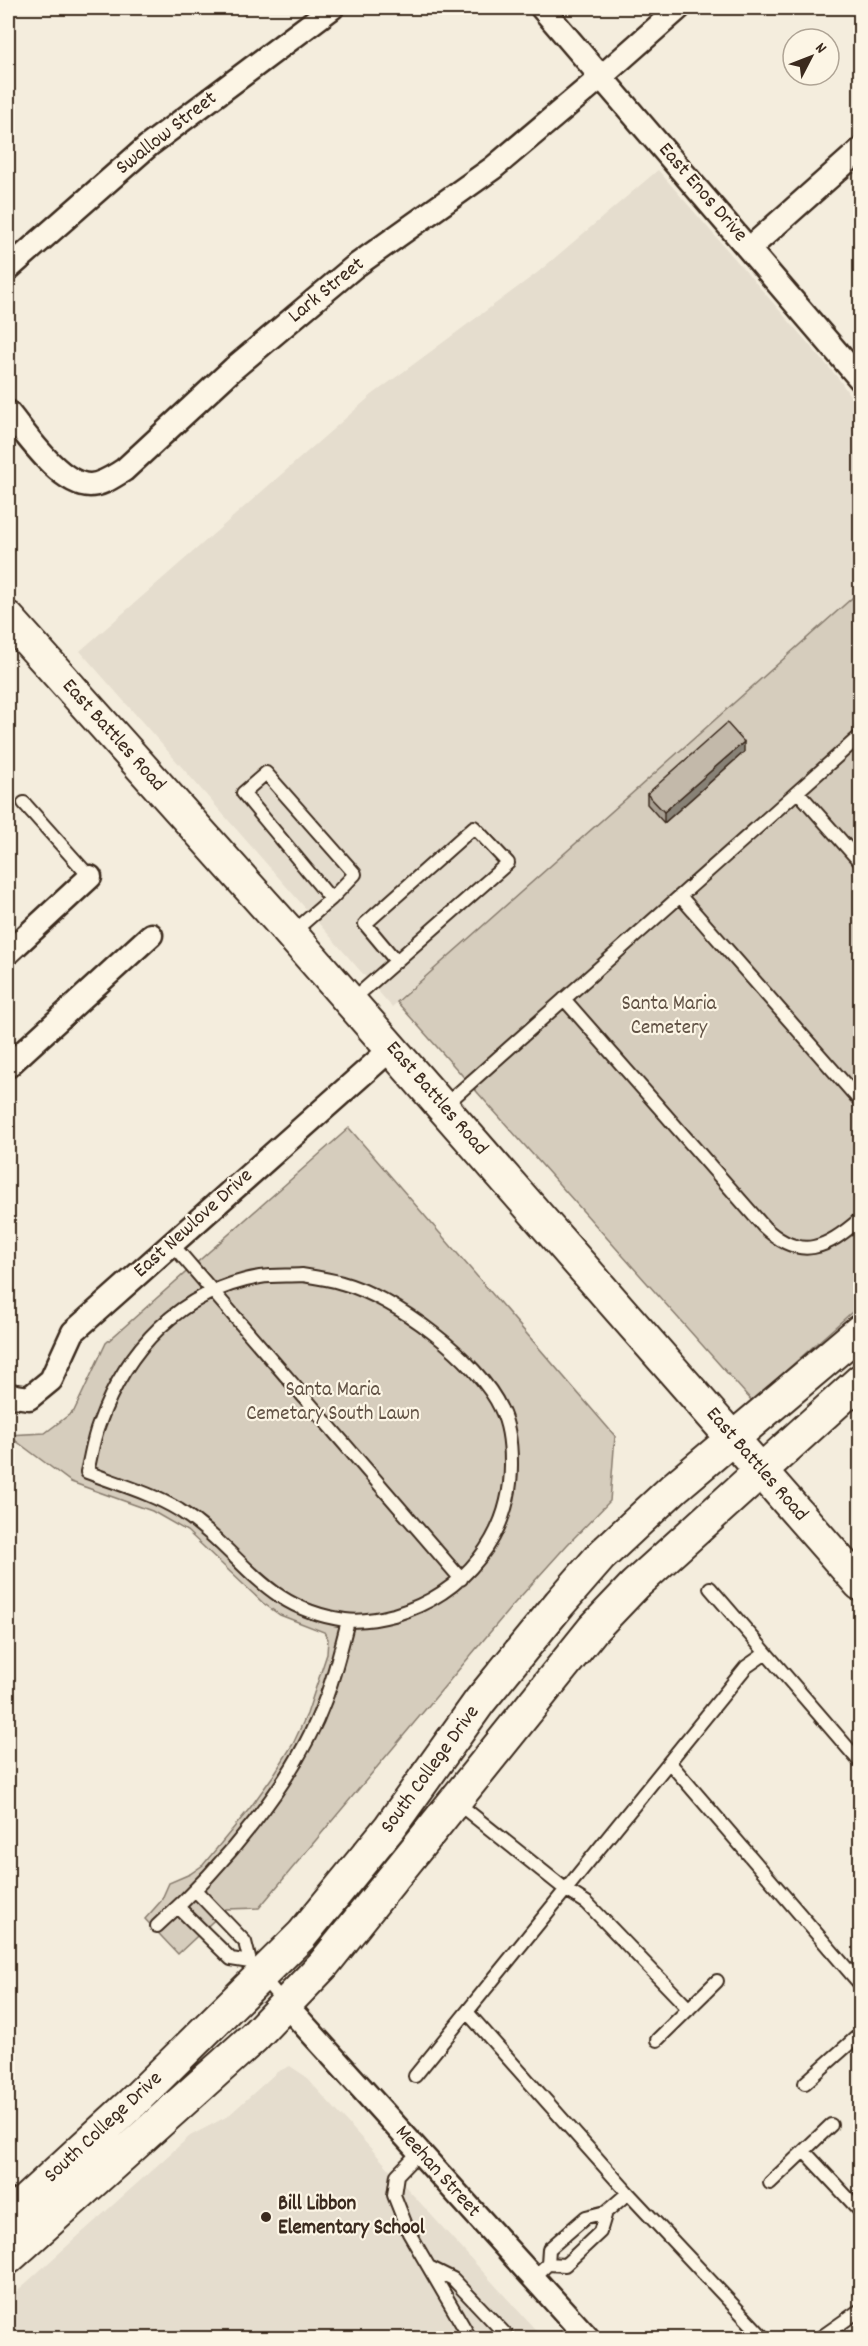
<svg xmlns="http://www.w3.org/2000/svg" width="868" height="2346" font-family="Dekko,sans-serif">
<style>
.built{fill:#e5ddce}
.green{fill:#d6cdbd;stroke:#887c6e;stroke-width:1.5}
.lines{fill:none;stroke-linecap:round;stroke-linejoin:round}
.lane-casing{stroke:#3b2a1e;stroke-width:16}
.street-casing{stroke:#3b2a1e;stroke-width:27}
.secondary-casing{stroke:#3b2a1e;stroke-width:36}
.lane{stroke:#fcf5e5;stroke-width:12}
.street{stroke:#fcf5e5;stroke-width:22}
.secondary{stroke:#fcf5e5;stroke-width:32}
.wall{fill:#a89f92;stroke:#3b2a1e;stroke-width:1.5}
.shaded-wall{fill:#888277;stroke:#3b2a1e;stroke-width:1.5}
.building{fill:#c3b9aa;stroke:#3b2a1e;stroke-width:1.5}
.poi-dot{fill:#3b2a1e;stroke:#fcf5e5;stroke-width:2}
.labels{text-anchor:middle;dominant-baseline:central;stroke-width:4.5;stroke-linejoin:round;paint-order:stroke}
.street-label{font-size:21px;fill:#3b2a1e;stroke:#fcf5e5}
.park-label{font-size:21px;fill:#625346;stroke:#fcf5e5}
.poi-label{font-size:21px;font-weight:bold;fill:#3b2a1e;stroke:#fcf5e5;text-anchor:start}
</style>
<rect width="100%" height="100%" fill="#f4eddd"/>
<filter id="ink" filterUnits="userSpaceOnUse"><feTurbulence type="fractalNoise" baseFrequency=".0167" numOctaves="2"/><feDisplacementMap in="SourceGraphic" scale="12" xChannelSelector="R" yChannelSelector="G"/><feConvolveMatrix kernelMatrix="1 2 1 2 8 2 1 2 1" color-interpolation-filters="sRGB"/></filter>
<g filter="url(#ink)">
<path class="built" d="M658,170L839,379L860,411V590L392,1007L80,651L372,395L537,273Z
M290,2066L305,2076L543,2338H8V2299L190,2136L228,2116L277,2072Z"/>
<path class="green" d="M860,591V1305L752,1401L397,1002Z
M349,1128L615,1436L610,1501L567,1545L512,1606L259,1908L226,1909L178,1954L145,1919L161,1901L169,1883L190,1874L203,1865L250,1808L273,1776L293,1744L307,1714L327,1654L328,1639L324,1632L280,1615L263,1603L187,1531L152,1511L71,1482L8,1435L45,1433L74,1411L106,1343Z"/>
<g class="lines">
<defs>
<path id="lane" d="M266,773L355,874L331,899L243,793Z
M798,792L860,862
M24,803L90,877
M680,896L860,1101
M292,933L331,899
M564,999L764,1227C801,1262 827,1248 860,1219
M351,1001L508,863L474,827L365,924L396,961
M444,1106L860,736
M172,1244L461,1579
M302,1275C315,1277 329,1279 342,1283C394,1297 478,1359 501,1409C509,1425 511,1445 511,1462C512,1536 464,1594 394,1615C379,1619 361,1622 345,1620C260,1608 243,1551 179,1510C151,1493 118,1484 87,1472C91,1456 93,1439 99,1424C126,1349 180,1291 260,1277C274,1275 288,1276 302,1275Z
M710,1588L860,1762
M669,1762L860,1984
M455,1801L565,1889L587,1903L689,2009
M196,1891L245,1942L250,1962L285,2004
M178,1907L231,1959L250,1962
M157,1926C222,1868 295,1782 325,1700C335,1674 341,1647 348,1621
M467,2012L628,2193L764,2338
M657,2040L717,1981
M415,2076L746,1667L766,1653
M805,2083L860,2034
M804,2151L860,2211
M419,2152L397,2175L394,2195L409,2233L470,2338
M770,2183L831,2125
M606,2212L628,2193
M429,2267L453,2279L509,2338
M533,2278L548,2264L549,2249L586,2217L606,2212L600,2232L565,2265L548,2264
M820,2338L860,2310"/>
<path id="street" d="M542,8L860,379
M750,248L860,150
M8,269L148,146L332,8
M8,412C26,434 60,485 90,485C102,485 114,476 124,470L234,368L354,267L493,168L601,77L679,8
M8,953L90,877
M8,1066L151,935
M8,1395L29,1398L51,1380L73,1332L392,1048
M286,2005L588,2338"/>
<path id="secondary" d="M8,618L291,934L860,1584
M8,2217L132,2103L302,1935L390,1827L480,1701L560,1603L601,1556L674,1488L860,1331
M8,2258L254,2037L323,1965L593,1629L635,1585L860,1381"/>
</defs>
<use href="#lane" class="lane-casing"/>
<use href="#street" class="street-casing"/>
<use href="#secondary" class="secondary-casing"/>
<use href="#lane" class="lane"/>
<use href="#street" class="street"/>
<use href="#secondary" class="secondary"/>
</g>
<path class="wall" d="M744,752L664,823L647,804V794Z"/>
<path class="shaded-wall" d="M744,742V752L664,823V812Z"/>
<path class="building" d="M727,723L744,742L664,812L647,794Z"/>
</g>
<circle class="poi-dot" cx="266" cy="2217" r="6"/>
<g class="labels">
<g class="street-label">
<text transform="translate(167 134) rotate(-38)">Swallow Street</text>
<text transform="translate(702 193) rotate(49)">East Enos Drive</text>
<text transform="translate(327 291) rotate(-39)">Lark Street</text>
<text transform="translate(113 736) rotate(48)">East Battles Road</text>
<text transform="translate(436 1099) rotate(49)">East Battles Road</text>
<text transform="translate(194 1224) rotate(-42)">East Newlove Drive</text>
<text transform="translate(756 1465) rotate(49)">East Battles Road</text>
<text transform="translate(431 1770) rotate(-54)">South College Drive</text>
<text transform="translate(104 2128) rotate(-43)">South College Drive</text>
<text transform="translate(437 2172) rotate(48)">Meehan Street</text>
</g>
<g class="park-label">
<text x="669" y="1005">Santa Maria<tspan x="669" dy="24">Cemetery</tspan></text>
<text x="333" y="1391">Santa Maria<tspan x="333" dy="24">Cemetary South Lawn</tspan></text>
</g>
<g class="poi-label">
<text x="278" y="2205">Bill Libbon<tspan x="278" dy="24">Elementary School</tspan></text>
</g>
</g>
<rect width="868" height="2346" fill="none" stroke="#fcf5e5" stroke-width="30"/>
<rect x="15" y="15" width="838" height="2316" fill="none" stroke="#3b2a1e" stroke-width="2" filter="url(#ink)"/>
<g transform="translate(811 57) rotate(48)"><circle r="28" fill="#fcf5e5" stroke="#afa495" stroke-width="1.5"/>
<path d="M0-4.5L10 22L0 15L-10 22Z" fill="#3b2a1e"/>
<text y="-9" font-size="16" font-weight="bold" text-anchor="middle" fill="#3b2a1e">N</text>
</g>
</svg>
